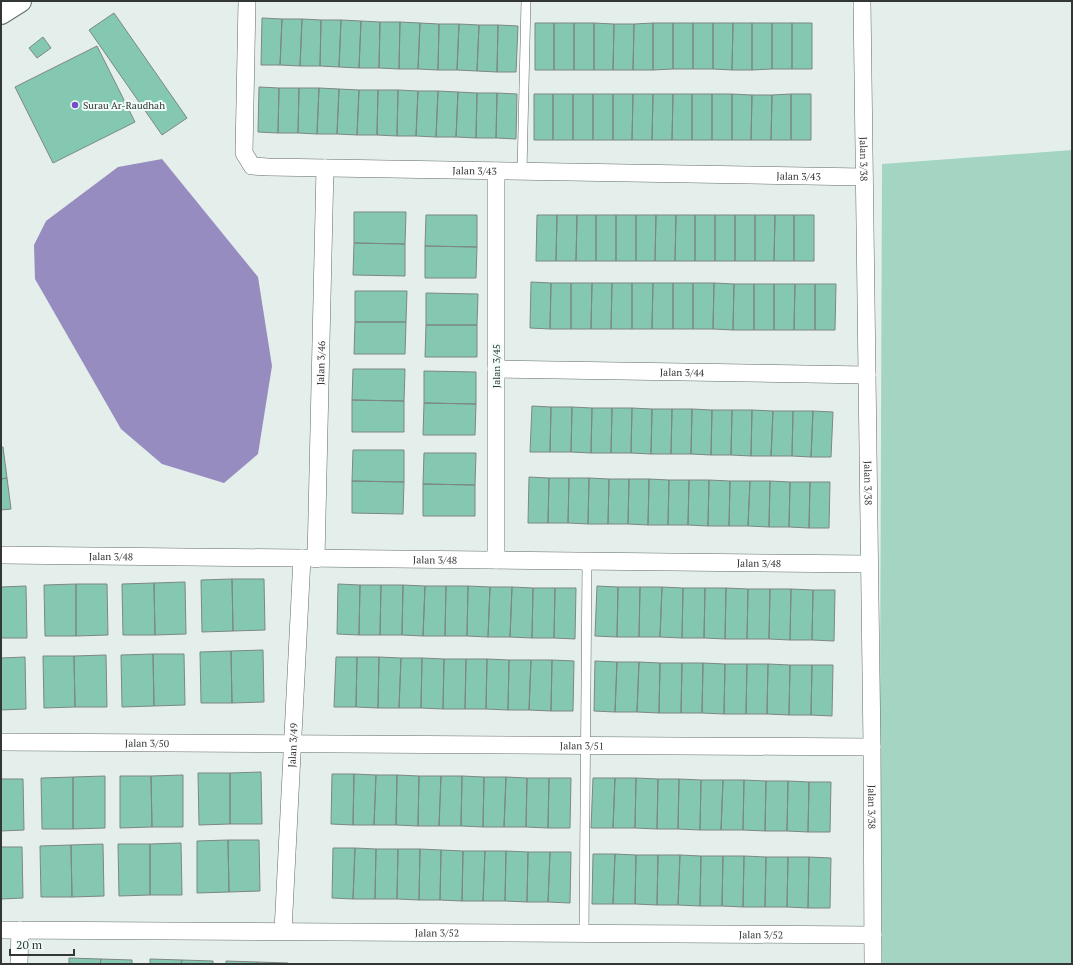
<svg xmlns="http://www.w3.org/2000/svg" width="1073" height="965" font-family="'PT Serif',serif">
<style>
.green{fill:#a4d5c3}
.water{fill:#968cc0}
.building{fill:#84c8b1;stroke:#7d8783}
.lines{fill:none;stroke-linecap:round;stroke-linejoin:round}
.lane-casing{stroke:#626c68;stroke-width:10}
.street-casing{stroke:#626c68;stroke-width:18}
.secondary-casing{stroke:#626c68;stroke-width:24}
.lane{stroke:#fff;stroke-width:9}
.street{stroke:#fff;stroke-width:17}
.secondary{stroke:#fff;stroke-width:22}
.poi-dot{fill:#724fc8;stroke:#f1fdf8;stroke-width:1.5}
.labels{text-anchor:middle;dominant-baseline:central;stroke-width:4;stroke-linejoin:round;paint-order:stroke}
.poi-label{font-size:10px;fill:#323634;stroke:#f1fdf8;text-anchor:start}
.street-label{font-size:10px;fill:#323634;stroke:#f1fdf8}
</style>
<rect width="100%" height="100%" fill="#e4efeb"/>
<path class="green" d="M1072,150V964H879L882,164Z"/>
<path class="water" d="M162,159L258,277L272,366L258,454L224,483L162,464L121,429L35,279L34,245L46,221L118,167Z"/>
<path class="building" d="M114,13L187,118L162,135L89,30Z
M262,18L282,19L280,65H261Z
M282,19H302L300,66L280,65Z
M302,19L321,20L320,66H300Z
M321,20H341L339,67L320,66Z
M341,20L361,21L359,68L339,67Z
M361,21L380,22L379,68H359Z
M380,22H400L399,69L379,68Z
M400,22L420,23L418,69H399Z
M420,23L439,24L438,70L418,69Z
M535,23H554V70H535Z
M554,23H574V70H554Z
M574,23H594V70H574Z
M594,23L614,24L613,70H594Z
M653,23V70H633L634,24Z
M653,23H673V69L653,70Z
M673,23H693V69H673Z
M693,23H713V69H693Z
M713,23H733L732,70L713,69Z
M733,23H752V70H732Z
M752,23H772V69L752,70Z
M772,23H792V69H772Z
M792,23H812V69H792Z
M439,24H459L457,70H438Z
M459,24L479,25L477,71L457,70Z
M614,24H634L633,70H613Z
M479,25H498L497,72L477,71Z
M498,25L518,26L516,72H497Z
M43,37L51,48L37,58L29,48Z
M97,46L135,122L53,163L15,87Z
M259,87L279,88L278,133L258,132Z
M279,88H299L298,133H278Z
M299,88H319L317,134L298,133Z
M319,88L339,89L337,134H317Z
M339,89L359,90L357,135L337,134Z
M359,90H378L377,135H357Z
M378,90H398L397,136L377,135Z
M398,90L418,91L416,136H397Z
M418,91H438L436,137L416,136Z
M438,91L458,92L456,137H436Z
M458,92L477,93L476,138L456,137Z
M477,93H497L496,138H476Z
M497,93L517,94L516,139L496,138Z
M534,94H553V140H534Z
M553,94H573V140H553Z
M573,94H593V140H573Z
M593,94H613V140H593Z
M613,94H633L632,140H613Z
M633,94H653L652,140H632Z
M653,94H673L672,140H652Z
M673,94H692V140H672Z
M692,94H712V140H692Z
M712,94H732V140H712Z
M732,94L752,95L751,140H732Z
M791,94H811V140H791Z
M791,94V140H771L772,95Z
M752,95H772L771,140H751Z
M354,212H406L405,244L354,243Z
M426,215H477V247L425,246Z
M537,215H557L556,261H536Z
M557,215H577L576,261H556Z
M577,215H596V261H576Z
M596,215H616V261H596Z
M616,215H636V261H616Z
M636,215H656L655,261H636Z
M656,215H676L675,261H655Z
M676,215H695V261H675Z
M695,215H715V261H695Z
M715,215H735V261H715Z
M735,215H755V261H735Z
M755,215H775L774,261H755Z
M775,215H794V261H774Z
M794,215H814V261H794Z
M354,243L405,244V276L353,275Z
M425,246L477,247L476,278H425Z
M531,282L551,283L550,329L530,328Z
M551,283H571V329H550Z
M571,283H592L591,329H571Z
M592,283H612L611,329H591Z
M612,283H632V329H611Z
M632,283H653L652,329H632Z
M653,283H673V329H652Z
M673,283H693V329H673Z
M693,283H714L713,329H693Z
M714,283L734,284L733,330L713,329Z
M734,284H754V330H733Z
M754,284H774V330H754Z
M774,284H795L794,330H774Z
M795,284H815V330H794Z
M815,284H836L835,330H815Z
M355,291H407L406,322H355Z
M426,293L478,294L477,325H426Z
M355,322H406L405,354H354Z
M426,325H477V357H425Z
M353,369H405L404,401L352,400Z
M424,371L476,372V404L424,403Z
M352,400L404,401V432H352Z
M424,403L476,404L475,435H423Z
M532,406L551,407L550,452H530Z
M551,407H572L571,452H550Z
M572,407L592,408L591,453L571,452Z
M592,408H612L611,453H591Z
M612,408H632L631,453H611Z
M632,408L652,409L651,454L631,453Z
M652,409H672L671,454H651Z
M672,409H692L691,454H671Z
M692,409L712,410L711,455L691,454Z
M712,410H732L731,455H711Z
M732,410H752L751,456L731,455Z
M752,410L773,411L771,456H751Z
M773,411H793L792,456H771Z
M793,411H813L811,457L792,456Z
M813,411L833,412L831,457H811Z
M1,447H3L7,478L1,479Z
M353,450H404V482L352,481Z
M424,453H476L475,485L423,484Z
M529,477L549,478L548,523H528Z
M7,478L11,509L1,510V479Z
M549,478H569L568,523H548Z
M569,478H589L588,524L568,523Z
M589,478L609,479L608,524H588Z
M609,479H629L628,524H608Z
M629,479H649L648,525L628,524Z
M649,479L669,480L668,525H648Z
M669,480H689L688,525H668Z
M689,480H709L708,526L688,525Z
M709,480L730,481L729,526H708Z
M352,481L404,482L403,514L352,513Z
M730,481H750L748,526H729Z
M750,481H770L769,527L748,526Z
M770,481L790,482L789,527H769Z
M790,482H810L809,528L789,527Z
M810,482H830L829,528H809Z
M423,484L475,485V516H423Z
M232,579L233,631L202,632L201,580Z
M232,579H264L265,630L233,631Z
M185,582L186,634L155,635L154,583Z
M154,583L155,635H123L122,584Z
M76,584H107L108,635L76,636Z
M76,584V636H45L44,585Z
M338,584L360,585L359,635L337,634Z
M360,585H381L380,635H359Z
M381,585H403L402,635H380Z
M403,585L425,586L423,636L402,635Z
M26,586L27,638H1V587Z
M425,586H446L445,636H423Z
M446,586H468L467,636H445Z
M468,586L490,587L488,637L467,636Z
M597,586L618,587L617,637L595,636Z
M490,587H512L510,637H488Z
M512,587L533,588L532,638L510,637Z
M618,587H640L639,637H617Z
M640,587H662L660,637H639Z
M662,587L683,588L682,638L660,637Z
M533,588H555L554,638H532Z
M555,588H576L575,639L554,638Z
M683,588H705L704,638H682Z
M705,588H726L725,639L704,638Z
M726,588L748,589L747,639H725Z
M748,589H770L769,639H747Z
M770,589H791L790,640L769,639Z
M791,589L813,590L812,640H790Z
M813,590H835L834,641L812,640Z
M263,650L264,702L232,703L231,651Z
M231,651L232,703H201L200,652Z
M153,654L154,706L122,707L121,655Z
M153,654H184L185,705L154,706Z
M106,655L107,707H75L74,656Z
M43,656H74L75,707L44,708Z
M25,657L26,709L1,710V658Z
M336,657H357L356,707H334Z
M357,657H379L378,708L356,707Z
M379,657L401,658L399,708H378Z
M401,658H422L421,708H399Z
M422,658L444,659L443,709L421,708Z
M444,659H466L465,709H443Z
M466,659H487L486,709H465Z
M487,659L509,660L508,710L486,709Z
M509,660H531L529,710H508Z
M531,660H552L551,711L529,710Z
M552,660L574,661L573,711H551Z
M595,661L617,662L615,712L594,711Z
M617,662H639L637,712H615Z
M639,662L660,663L659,713L637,712Z
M660,663H682L681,713H659Z
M682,663H703L702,713H681Z
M703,663L725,664L724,714L702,713Z
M725,664H747L746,714H724Z
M747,664H768L767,714H746Z
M768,664L790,665L789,715L767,714Z
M790,665H812L811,715H789Z
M812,665H833L832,716L811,715Z
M261,772L262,824H230V773Z
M198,773H230V824L199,825Z
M332,774H354L353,825L331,824Z
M354,774L376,775L374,825H353Z
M183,775V827H152L151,776Z
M376,775H397L396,825H374Z
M397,775L419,776L418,826L396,825Z
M105,776V828L73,829V777Z
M120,776H151L152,827L120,828Z
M419,776H441L439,826H418Z
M441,776H462L461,826H439Z
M462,776L484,777L483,827L461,826Z
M73,777V829H42L41,778Z
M484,777H506L504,827H483Z
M506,777L527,778L526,827H504Z
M527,778H549L548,828L526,827Z
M549,778H571L570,828H548Z
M593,778H615L613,828H591Z
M615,778H636L635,828H613Z
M636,778L658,779L657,829L635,828Z
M1,779H23L24,830L1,831Z
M658,779H679L678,829H657Z
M679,779L701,780L700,830L678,829Z
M701,780H723L721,830H700Z
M723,780H744L743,830H721Z
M744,780L766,781L765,831L743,830Z
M766,781H788L787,831H765Z
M788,781L809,782L808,832L787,831Z
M809,782H831L830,832H808Z
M228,840L229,892L197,893V841Z
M228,840H259L260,891L229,892Z
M181,843L182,895H150V844Z
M103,844L104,896L72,897L71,845Z
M118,844H150V895L119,896Z
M71,845L72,897H41L40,846Z
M1,847H22L23,898L1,899Z
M333,848H355L353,899L332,898Z
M355,848L376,849L375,899H353Z
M376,849H398L397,899H375Z
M398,849H420L419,900L397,899Z
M420,849L441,850L440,900H419Z
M441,850L463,851L462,901L440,900Z
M463,851H485L483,901H462Z
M485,851H506L505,901H483Z
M506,851L528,852L527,902L505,901Z
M528,852H550L548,902H527Z
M550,852H571L570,903L548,902Z
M593,854H615L613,904H592Z
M615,854L636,855L635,904H613Z
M636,855H658L657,905L635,904Z
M658,855H680L678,905H657Z
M680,855L701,856L700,906L678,905Z
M701,856H723L722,906H700Z
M723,856H744L743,907L722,906Z
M744,856L766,857L765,907H743Z
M766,857H788L787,907H765Z
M788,857H809L808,908L787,907Z
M809,857L831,858L830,908H808Z
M69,958L101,959L100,964H69Z
M101,959L132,960V964H100Z
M150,959L182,960L181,964H150Z
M182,960L213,961V964H181Z
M226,961L257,962V964H226Z
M257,962L288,963V964H257Z"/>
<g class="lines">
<defs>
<path id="lane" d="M522,171L526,1
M584,933L587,562"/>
<g id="street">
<path id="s1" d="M247,1L244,153L252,166L268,167L864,177"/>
<path id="s2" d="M862,1L872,747L873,964"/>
<path id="s3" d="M496,369L867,375"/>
<path id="s4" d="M1,555L869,564"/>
<path id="s5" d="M316,559L325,168"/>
<path d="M496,560V171"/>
<path id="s6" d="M1,742L872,747"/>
<path id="s7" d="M1,930L873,935"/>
<path id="s8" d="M283,931L302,558"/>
<path d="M19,964L20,930"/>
</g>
<path id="secondary" d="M1,13L20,1"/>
</defs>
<use href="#lane" class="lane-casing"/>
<use href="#street" class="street-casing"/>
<use href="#secondary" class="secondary-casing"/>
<use href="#lane" class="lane"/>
<use href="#street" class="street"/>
<use href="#secondary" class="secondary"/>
</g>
<circle class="poi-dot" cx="75" cy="105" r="4"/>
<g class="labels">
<g class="poi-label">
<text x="83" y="105">Surau Ar-Raudhah</text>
</g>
<g class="street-label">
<text stroke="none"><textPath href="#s2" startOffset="158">Jalan 3/38</textPath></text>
<text stroke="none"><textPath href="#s1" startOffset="390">Jalan 3/43</textPath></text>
<text stroke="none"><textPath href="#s1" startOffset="714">Jalan 3/43</textPath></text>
<text stroke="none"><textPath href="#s5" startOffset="196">Jalan 3/46</textPath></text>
<text transform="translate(496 366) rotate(-90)">Jalan 3/45</text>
<text stroke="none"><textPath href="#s3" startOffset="186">Jalan 3/44</textPath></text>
<text stroke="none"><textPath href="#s2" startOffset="482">Jalan 3/38</textPath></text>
<text stroke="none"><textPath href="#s4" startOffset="110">Jalan 3/48</textPath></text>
<text stroke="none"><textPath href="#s4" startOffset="434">Jalan 3/48</textPath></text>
<text stroke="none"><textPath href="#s4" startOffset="758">Jalan 3/48</textPath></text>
<text stroke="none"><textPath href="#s6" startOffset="146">Jalan 3/50</textPath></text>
<text stroke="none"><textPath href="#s8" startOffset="186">Jalan 3/49</textPath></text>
<text stroke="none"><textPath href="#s6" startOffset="581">Jalan 3/51</textPath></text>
<text stroke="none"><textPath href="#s2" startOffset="806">Jalan 3/38</textPath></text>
<text stroke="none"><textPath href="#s7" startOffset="436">Jalan 3/52</textPath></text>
<text stroke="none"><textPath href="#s7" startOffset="760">Jalan 3/52</textPath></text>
</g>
</g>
<rect width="1073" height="965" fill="none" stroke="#323634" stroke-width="4"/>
<path d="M10 949v6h64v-6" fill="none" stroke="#323634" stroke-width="2"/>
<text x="16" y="949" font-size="12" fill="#323634" stroke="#f1fdf8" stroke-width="3" paint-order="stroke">20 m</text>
</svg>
